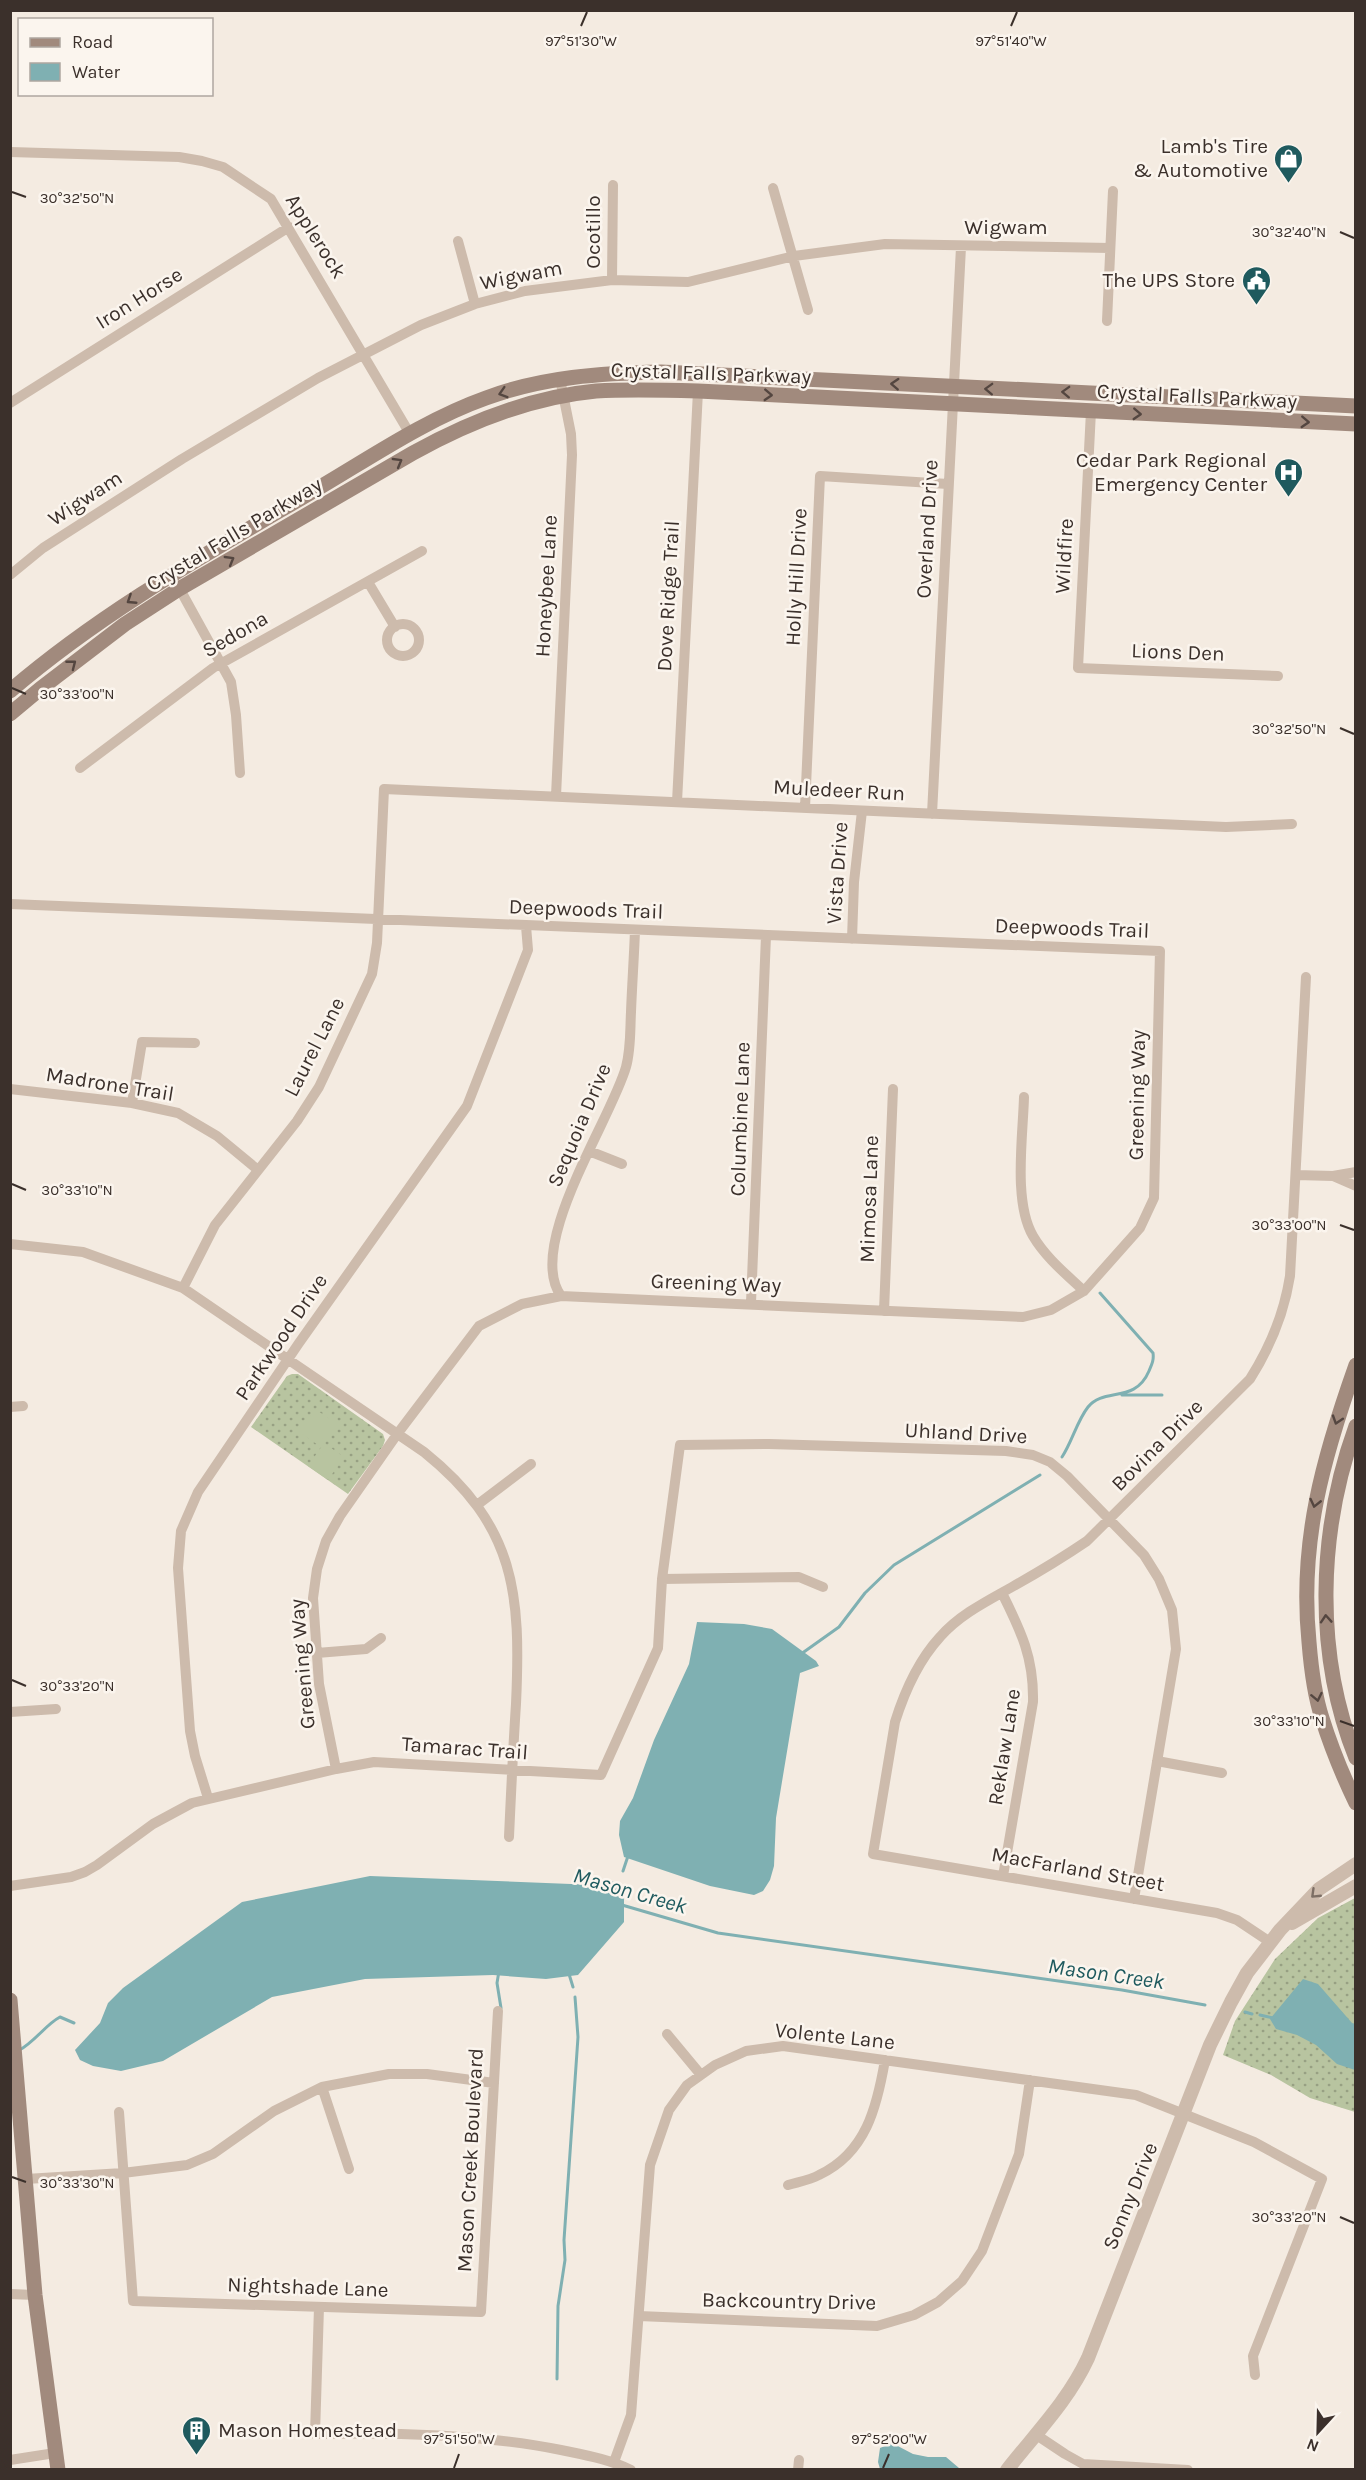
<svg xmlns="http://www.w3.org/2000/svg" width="1366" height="2480" font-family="Karla,sans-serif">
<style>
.grass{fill:url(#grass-dots)}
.garden{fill:#b8c4a0}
.water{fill:#7fb0b2}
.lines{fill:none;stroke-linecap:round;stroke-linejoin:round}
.stream{stroke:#7fb0b2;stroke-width:3}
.minor{stroke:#cdbbac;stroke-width:10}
.tertiary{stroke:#cdbbac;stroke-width:14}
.secondary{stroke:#a18a7d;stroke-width:15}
.oneway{stroke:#544640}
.oneway2{stroke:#7d6f65}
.ticks{fill:none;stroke:#3b302b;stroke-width:2}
.labels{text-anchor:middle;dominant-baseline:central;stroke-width:5;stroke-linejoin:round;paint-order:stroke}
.poi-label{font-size:21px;fill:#3b302b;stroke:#fbf5ee;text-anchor:end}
.street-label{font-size:21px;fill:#3b302b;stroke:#fbf5ee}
.water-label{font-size:22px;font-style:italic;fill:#1f5a5e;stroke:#fbf5ee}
.ticks-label{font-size:15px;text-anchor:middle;fill:#3b302b;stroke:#fbf5ee;stroke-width:5;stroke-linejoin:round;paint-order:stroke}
</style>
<defs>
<pattern id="grass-dots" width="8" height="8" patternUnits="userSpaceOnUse" patternTransform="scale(1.5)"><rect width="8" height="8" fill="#b8c4a0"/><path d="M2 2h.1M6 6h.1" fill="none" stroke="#97a083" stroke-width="1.8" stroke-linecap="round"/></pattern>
</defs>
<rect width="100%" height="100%" fill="#f4ebe1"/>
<path class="grass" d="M292,1374H298L383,1434L385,1440L383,1446L348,1494L251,1427L287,1376Z
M1355,1898V2112L1310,2098L1271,2075L1223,2055L1235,2021L1275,1959L1318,1918Z"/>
<path class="garden" d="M315,1409L339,1425L327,1441L323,1438L318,1445L299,1432Z
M324,1443L344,1457L328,1480L308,1466Z"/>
<path class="water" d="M697,1622L744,1624L772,1629L816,1661L819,1666L800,1673L776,1818L774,1866L770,1880L763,1891L754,1895L710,1886L624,1857L619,1835L620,1821L633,1798L654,1740L689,1664Z
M370,1876L596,1885L611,1881L624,1886V1922L578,1975L546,1979L493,1975L365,1979L272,1997L163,2061L121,2071L93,2066L80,2060L75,2050L100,2023L108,2003L123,1988L242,1902Z
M1303,1979L1318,1984L1352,2023L1355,2024V2070L1337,2064L1316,2045L1297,2035L1276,2029L1270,2019Z
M892,2443L913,2454L928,2457H946L959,2468L972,2469H880L878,2462L880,2448Z"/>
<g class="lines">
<path class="stream" d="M1122,1395H1162
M1062,1457C1072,1442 1077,1421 1088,1407C1104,1387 1135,1404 1149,1371C1152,1364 1154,1360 1153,1353L1100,1293
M801,1654L839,1627L865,1593L894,1565L1040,1475
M623,1871L628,1856
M622,1905L718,1933L1122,1990L1205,2005
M499,1971L497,1983L501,2008
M569,1974L573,1987
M1245,2012L1252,2014
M1260,2015L1273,2018
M18,2051C35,2042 45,2025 60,2017L74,2023
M557,2379L558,2306L565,2260L564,2240L578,2037L575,1997"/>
<path class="minor" d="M10,152L179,157L202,161L223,167L271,199L410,434
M773,188L808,310
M458,241L475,304
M612,280L613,185
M1107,321L1113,191
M10,403L289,227
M1091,411L1078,668L1278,676
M10,575L43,548L182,459L318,378L421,325L475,304L525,291L612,280L688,282L794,256L885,244L1110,248
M368,582L395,627
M177,584L231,682L236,715L240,773
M387 640a16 16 0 1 1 32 0a16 16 0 1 1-32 0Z
M80,768L213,668L422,551
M556,796L572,455L571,434L560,379
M677,802L698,391
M805,808L820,476L948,484
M932,814L961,247
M10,904L1160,951L1154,1198L1140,1228L1084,1291L1051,1310L1023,1317L561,1296L522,1304L479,1326L398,1433L340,1516L326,1541L317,1569L313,1598L319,1684L336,1769
M852,939L854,882L862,811
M10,1089L132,1103L178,1113L217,1136L258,1170
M1024,1097C1023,1136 1013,1202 1033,1236C1046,1258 1066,1274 1084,1291
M132,1103L142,1042L195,1043
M589,1151L622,1164
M1296,1175L1333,1176L1356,1172
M1333,1176L1356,1186
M10,1244L83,1252L183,1288L424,1452C516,1526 521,1594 516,1704C513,1749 511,1793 509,1837
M183,1288L215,1225L297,1121L319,1087L372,974L377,943L384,789L1226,827L1292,824
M561,1296C525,1246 611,1120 626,1067C631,1049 630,1030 631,1012C632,985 634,958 635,930
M751,1303L766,936
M884,1311L893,1089
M10,1407L23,1406
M477,1505L531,1464
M662,1579L799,1577L823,1587
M1002,1593C1021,1631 1034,1658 1033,1702L1003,1876
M317,1653L366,1649L381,1638
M10,1712L56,1709
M1157,1761L1222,1773
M208,1798L195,1756L190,1731L178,1568L181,1531L198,1492L299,1343L467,1106L528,950L526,926
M10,1886L71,1877L85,1872L97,1865L153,1824L192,1803L336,1769L374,1762L601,1775L658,1648L662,1579L680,1445L769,1444L1006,1451L1033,1455L1050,1462L1067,1476L1144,1555L1159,1579L1172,1610L1176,1649L1134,1899
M1270,1942L1237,1920L1217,1913L873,1854L895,1722C905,1690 918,1661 940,1637C959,1615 987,1601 1012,1587C1037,1573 1062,1558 1087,1541L1250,1379C1271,1346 1284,1314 1290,1276L1306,977
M667,2034L701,2075
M322,2087L349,2169
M119,2112L133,2301L481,2312L498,2011
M26,2179L123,2173L187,2165L213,2154L274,2111L322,2087L389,2074H427L494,2083
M788,2185C798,2182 810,2180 819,2175C866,2153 877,2107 885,2060
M10,2294L35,2295
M319,2307L315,2434C396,2432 481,2434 561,2450C585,2455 609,2459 631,2470
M639,2316L877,2326L914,2315L938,2302L962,2281L982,2251L1019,2154L1030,2080
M1035,2434L1065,2454L1083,2464L1188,2470
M10,2460L55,2453
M614,2462L631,2415L650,2165L669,2110L687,2085L715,2065L746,2051L783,2046L1136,2095L1254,2142L1322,2179L1253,2356L1255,2375
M798,2470L799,2460"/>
<path class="tertiary" d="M1292,1923L1356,1886
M1007,2470C1036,2433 1068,2401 1088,2358L1210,2045L1231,2002L1247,1973L1280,1930L1319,1889L1356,1864"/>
<path class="secondary" d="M10,691C102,612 206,554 310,493C367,460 424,420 486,398C542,377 602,373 661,372L1356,406
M10,714L40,689L125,624L179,589L413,453C469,422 531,397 596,391C630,389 664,390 698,391L1356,424
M1356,1365C1323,1458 1299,1542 1309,1642C1311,1667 1314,1694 1322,1718C1331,1747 1343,1776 1356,1803
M1356,1426C1318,1531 1314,1653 1356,1758
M10,2000L35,2295L58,2470"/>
</g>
<defs><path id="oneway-chevron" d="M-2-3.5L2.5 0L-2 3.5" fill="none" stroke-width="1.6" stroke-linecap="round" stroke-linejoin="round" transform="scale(1.5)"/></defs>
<g class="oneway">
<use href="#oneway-chevron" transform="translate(895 384) rotate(-177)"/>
<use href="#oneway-chevron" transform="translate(989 389) rotate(-178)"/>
<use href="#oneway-chevron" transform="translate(1066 392) rotate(-178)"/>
<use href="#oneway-chevron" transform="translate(503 393) rotate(163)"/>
<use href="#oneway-chevron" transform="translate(768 395) rotate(3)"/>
<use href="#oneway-chevron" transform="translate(1137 414) rotate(3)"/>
<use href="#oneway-chevron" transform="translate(1305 422) rotate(3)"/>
<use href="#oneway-chevron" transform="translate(398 462) rotate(-30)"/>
<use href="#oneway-chevron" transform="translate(230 560) rotate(-30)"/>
<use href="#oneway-chevron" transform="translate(131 600) rotate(147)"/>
<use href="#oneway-chevron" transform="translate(72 664) rotate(-38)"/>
<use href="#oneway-chevron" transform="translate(1337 1420) rotate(108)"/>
<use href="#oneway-chevron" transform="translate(1315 1503) rotate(103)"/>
<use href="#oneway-chevron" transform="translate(1326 1619) rotate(-94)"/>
<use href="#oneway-chevron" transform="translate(1317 1697) rotate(78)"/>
</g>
<use class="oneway2" href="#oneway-chevron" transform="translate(1315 1894) rotate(136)"/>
<path class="ticks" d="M581,26L587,12M1011,26L1017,12M12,192L26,197M1340,232L1354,238M12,688L26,694M1340,728L1354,734M12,1184L26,1190M1340,1225L1354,1230M12,1680L26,1686M1340,1721L1354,1726M12,2177L26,2182M1340,2217L1354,2223M454,2468L459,2454M883,2468L889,2454"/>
<defs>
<symbol id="shop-pin" viewBox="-11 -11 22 30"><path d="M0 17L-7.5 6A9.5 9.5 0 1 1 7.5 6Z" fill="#1f5a5e" stroke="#fbf5ee"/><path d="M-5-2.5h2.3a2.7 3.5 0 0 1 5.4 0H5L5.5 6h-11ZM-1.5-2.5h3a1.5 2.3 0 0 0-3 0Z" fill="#fff"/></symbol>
<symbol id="civic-pin" viewBox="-11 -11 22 30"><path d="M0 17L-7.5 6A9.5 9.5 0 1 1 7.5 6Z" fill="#1f5a5e" stroke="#fbf5ee"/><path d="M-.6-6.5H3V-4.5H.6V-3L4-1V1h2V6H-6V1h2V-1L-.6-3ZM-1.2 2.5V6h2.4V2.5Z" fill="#fff"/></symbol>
<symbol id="hospital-pin" viewBox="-11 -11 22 30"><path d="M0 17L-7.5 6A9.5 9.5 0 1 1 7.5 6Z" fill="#1f5a5e" stroke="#fbf5ee"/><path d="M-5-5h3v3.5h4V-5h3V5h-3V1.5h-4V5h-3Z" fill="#fff"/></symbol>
<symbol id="building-pin" viewBox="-11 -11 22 30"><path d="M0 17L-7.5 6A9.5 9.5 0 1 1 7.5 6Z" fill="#1f5a5e" stroke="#fbf5ee"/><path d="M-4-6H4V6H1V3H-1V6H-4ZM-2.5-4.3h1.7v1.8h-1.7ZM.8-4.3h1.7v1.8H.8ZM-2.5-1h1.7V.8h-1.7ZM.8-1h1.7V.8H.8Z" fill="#fff"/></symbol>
</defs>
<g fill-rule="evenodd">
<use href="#shop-pin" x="1272" y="142" width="33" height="45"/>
<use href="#civic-pin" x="1240" y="264" width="33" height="45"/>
<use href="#hospital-pin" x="1272" y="456" width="33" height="45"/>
<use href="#building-pin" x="180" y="2414" width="33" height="45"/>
</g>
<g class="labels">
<g class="poi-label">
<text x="1268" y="146">Lamb's Tire<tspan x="1268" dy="24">&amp; Automotive</tspan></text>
<text x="1235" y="280">The UPS Store</text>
<text x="1267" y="460">Cedar Park Regional<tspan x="1267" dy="24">Emergency Center</tspan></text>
<text x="218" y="2430" text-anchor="start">Mason Homestead</text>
</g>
<g class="street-label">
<text x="1006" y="227">Wigwam</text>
<text transform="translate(593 232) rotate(-90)">Ocotillo</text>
<text transform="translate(316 236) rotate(58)">Applerock</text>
<text transform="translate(521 275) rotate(-11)">Wigwam</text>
<text transform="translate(139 298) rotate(-32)">Iron Horse</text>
<text transform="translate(711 373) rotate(2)">Crystal Falls Parkway</text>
<text transform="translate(1197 396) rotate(3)">Crystal Falls Parkway</text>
<text transform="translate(85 498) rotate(-33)">Wigwam</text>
<text transform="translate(927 529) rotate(-87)">Overland Drive</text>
<text transform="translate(234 534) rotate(-31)">Crystal Falls Parkway</text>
<text transform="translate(1064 556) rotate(-87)">Wildfire</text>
<text transform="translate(796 577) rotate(-87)">Holly Hill Drive</text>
<text transform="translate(546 586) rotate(-87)">Honeybee Lane</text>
<text transform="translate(668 596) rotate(-87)">Dove Ridge Trail</text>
<text transform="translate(235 634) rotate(-30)">Sedona</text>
<text transform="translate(1178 652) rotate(2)">Lions Den</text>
<text transform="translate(839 790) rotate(3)">Muledeer Run</text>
<text transform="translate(837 873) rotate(-86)">Vista Drive</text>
<text transform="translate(586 909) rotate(2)">Deepwoods Trail</text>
<text transform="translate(1072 928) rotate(2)">Deepwoods Trail</text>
<text transform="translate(314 1047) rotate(-63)">Laurel Lane</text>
<text transform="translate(110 1084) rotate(9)">Madrone Trail</text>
<text transform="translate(1137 1095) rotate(-89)">Greening Way</text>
<text transform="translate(740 1119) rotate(-88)">Columbine Lane</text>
<text transform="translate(579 1125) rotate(-67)">Sequoia Drive</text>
<text transform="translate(869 1199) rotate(-88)">Mimosa Lane</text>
<text transform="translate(716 1283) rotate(2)">Greening Way</text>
<text transform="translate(281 1337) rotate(-56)">Parkwood Drive</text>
<text transform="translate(966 1433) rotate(3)">Uhland Drive</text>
<text transform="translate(1157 1445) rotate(-45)">Bovina Drive</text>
<text transform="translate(302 1664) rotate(-95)">Greening Way</text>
<text transform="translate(1004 1747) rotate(-81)">Reklaw Lane</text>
<text transform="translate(465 1748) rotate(4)">Tamarac Trail</text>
<text transform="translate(1078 1869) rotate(10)">MacFarland Street</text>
<text transform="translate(835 2036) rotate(6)">Volente Lane</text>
<text transform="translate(470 2160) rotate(-87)">Mason Creek Boulevard</text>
<text transform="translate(1130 2196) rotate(-68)">Sonny Drive</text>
<text transform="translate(308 2287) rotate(2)">Nightshade Lane</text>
<text transform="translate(789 2301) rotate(1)">Backcountry Drive</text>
</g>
<g class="water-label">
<text transform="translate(630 1891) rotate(16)">Mason Creek</text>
<text transform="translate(1106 1974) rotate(8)">Mason Creek</text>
</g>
</g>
<g class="ticks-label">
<text x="581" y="46">97°51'30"W</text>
<text x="1011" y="46">97°51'40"W</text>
<text x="77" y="203">30°32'50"N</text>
<text x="1289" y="237">30°32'40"N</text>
<text x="77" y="699">30°33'00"N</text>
<text x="1289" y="734">30°32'50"N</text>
<text x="77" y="1195">30°33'10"N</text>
<text x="1289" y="1230">30°33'00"N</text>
<text x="77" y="1691">30°33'20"N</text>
<text x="1289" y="1726">30°33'10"N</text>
<text x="77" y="2188">30°33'30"N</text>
<text x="1289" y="2222">30°33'20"N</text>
<text x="459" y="2444">97°51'50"W</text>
<text x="889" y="2444">97°52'00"W</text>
</g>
<rect width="1366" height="2480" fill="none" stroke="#3b302b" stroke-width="24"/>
<rect x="18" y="18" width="195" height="78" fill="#fbf5ee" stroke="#aea6a0" stroke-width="1.5"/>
<rect x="30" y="38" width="30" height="9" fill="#a18a7d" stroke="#aea6a0" stroke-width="1.5"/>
<text x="72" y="48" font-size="18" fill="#3b302b">Road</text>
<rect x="30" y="63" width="30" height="18" fill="#7fb0b2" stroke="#aea6a0" stroke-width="1.5"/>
<text x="72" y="78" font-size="18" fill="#3b302b">Water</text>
<g transform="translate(1318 2432) rotate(202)" stroke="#fbf5ee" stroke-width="4.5" paint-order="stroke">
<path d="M0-4.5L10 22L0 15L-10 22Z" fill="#3b302b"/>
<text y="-9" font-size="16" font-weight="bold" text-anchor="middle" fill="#3b302b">N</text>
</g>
</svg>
